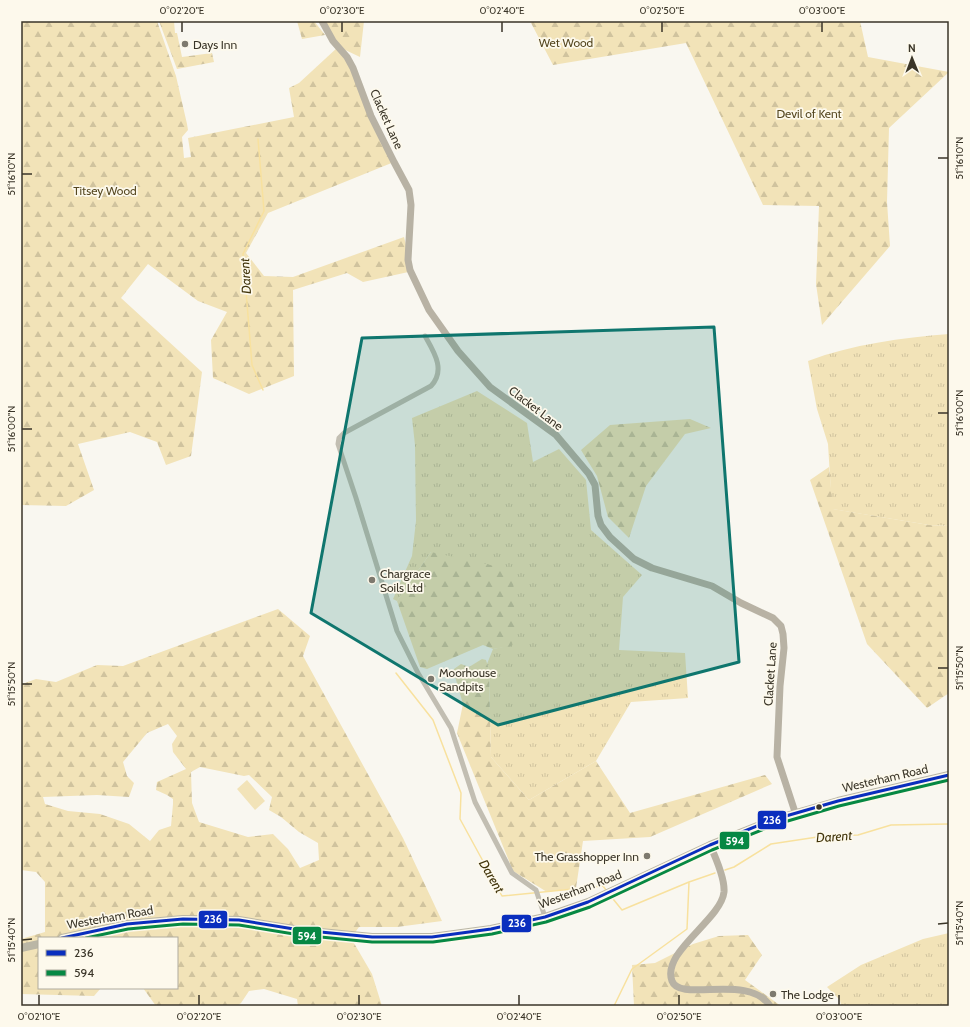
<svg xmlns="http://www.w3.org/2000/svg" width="970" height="1027" font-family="Cabin,sans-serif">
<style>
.grass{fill:url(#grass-tufts)}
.forest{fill:url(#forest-firs);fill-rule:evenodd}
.garden{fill:#f2e3b8}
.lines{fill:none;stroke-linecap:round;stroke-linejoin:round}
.stream{stroke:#f8e19e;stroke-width:1.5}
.street{stroke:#c2beb2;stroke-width:5}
.secondary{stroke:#b8b2a4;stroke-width:7}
.primary{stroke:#bab6a5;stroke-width:8}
.bus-1-casing{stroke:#fdf9ec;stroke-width:6}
.bus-2-casing{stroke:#fdf9ec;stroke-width:6}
.bus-1{stroke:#0a2ebe;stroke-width:3}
.bus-2{stroke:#068843;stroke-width:3}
.marked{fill:#0f766e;fill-opacity:0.2;stroke:#0f766e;stroke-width:3;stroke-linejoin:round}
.ticks{fill:none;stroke:#3a3528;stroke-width:1.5}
.poi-dot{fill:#7d796e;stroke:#fdf9ec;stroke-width:1.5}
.bus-dot{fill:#3a3528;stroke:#fdf9ec;stroke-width:1.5}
.labels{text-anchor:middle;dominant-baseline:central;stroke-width:3.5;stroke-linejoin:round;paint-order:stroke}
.park-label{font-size:12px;fill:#554720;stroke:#fdf9ec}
.poi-label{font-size:12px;fill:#3a3528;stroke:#fdf9ec;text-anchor:start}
.street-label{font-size:12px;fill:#3a3528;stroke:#fdf9ec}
.water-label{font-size:13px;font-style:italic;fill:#41340b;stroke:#fdf9ec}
.line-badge{stroke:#fdf9ec;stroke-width:1.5}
.badge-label{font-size:11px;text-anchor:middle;font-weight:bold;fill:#fff}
.neatline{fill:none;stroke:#3a3528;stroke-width:1.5}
.ticks-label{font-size:10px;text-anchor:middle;fill:#3a3528}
</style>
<defs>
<pattern id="grass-tufts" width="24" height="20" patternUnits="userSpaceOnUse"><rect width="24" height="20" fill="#f2e3b8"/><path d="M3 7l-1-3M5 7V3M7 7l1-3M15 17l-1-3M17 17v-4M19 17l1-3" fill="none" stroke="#d0c39e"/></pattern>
<pattern id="forest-firs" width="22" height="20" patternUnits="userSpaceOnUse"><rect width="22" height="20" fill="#f2e3b8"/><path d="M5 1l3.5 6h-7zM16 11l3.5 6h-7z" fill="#d0c39e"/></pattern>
</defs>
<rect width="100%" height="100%" fill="#f9f7f0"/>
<path class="grass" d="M949,334V526L929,525L832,509L828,444L817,409L808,361C853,344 901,338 949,334Z
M477,391L527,423L533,462L559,449L586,480L591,530L642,575L623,597L619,650L685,653L688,698L631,702L596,761L529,800L491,757L489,670L487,664L493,649L512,645L431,552L397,601L393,599L412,556L416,521L415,445L412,418Z
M949,933V1006H841L840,1000L827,987L861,965L923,939Z"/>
<path class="forest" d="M21,21H157L176,76L187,124L188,130L182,137L184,158L191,157L188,138L294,117L289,88L299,83L338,47L322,21H364L360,57L339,47L347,57L394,162L268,213L246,253L264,276L293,277L404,237L413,271L363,282L347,273L293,290L294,376L249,394L213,378L211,340L227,312L198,301L148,264L121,298L202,372L191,456L166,465L157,442L130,432L78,444L94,490L66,506L21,505Z
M159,21H174L175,33H177L182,57L212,53L214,62L177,69Z
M297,21H314L325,35L302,39Z
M530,21H860L868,57L949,72L889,128L887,202L890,246L822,325L816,284L819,206L763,205L686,43L553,65Z
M690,419L711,428L685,434L646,486L629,538L608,517L597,476L581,450L610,425Z
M829,467L833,509L929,525L949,526V693L927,708L867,644L810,480Z
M431,552L513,570L515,628L512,646L493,649L483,645L427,669L420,667L397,601Z
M278,609L310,636L303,656L403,838L442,921L397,927H359L351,938L372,974L382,1006H298L297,999L264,989L249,991L241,1003L237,1006H156L143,988H177V938H39V988H101L94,996L21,994V939L45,932V882L36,872L21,870V679L22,684L36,679L56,682L97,665L123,666ZM168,724L177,736L172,744L173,752L186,769L157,782L156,790L167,795L173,799V804L171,826L159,830L150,841L129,824L100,814L68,811L45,804L43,797L97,795L129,797L134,783L127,776L123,762L147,733ZM200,767L244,776L249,775L272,797L269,810L281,817L299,832L318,843L319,860L300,868L288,849L273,834L248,837L199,822L192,803L191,772Z
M482,659L486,660L489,670L491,757L529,800L596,761L630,813L765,775L772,784L650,837L583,841L576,888L547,892L513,871L457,733L463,704L454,673V669L461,664L469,667Z
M748,935L762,955L745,980L781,1006H634L632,965L655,963L693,944L719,936Z"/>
<path class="garden" d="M247,780L265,801L255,810L237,789Z"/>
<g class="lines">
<path class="stream" d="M258,139L264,211L243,254L252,365L263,390
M396,673L433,720L461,793L460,819L502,896L603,886L606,890
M725,870L734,867L771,844L824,836L858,835L891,825L949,824
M609,894L622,910L689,882L715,873
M614,1006L632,969L687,929L689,882"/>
<path class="street" d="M425,336C434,352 446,370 431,386L344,433L339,438L338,444L356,498L397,631L418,673L451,728L475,802L512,873L536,890L545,917"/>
<path class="secondary" d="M322,21L333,41L347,57L353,68L371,116L394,162L409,190L411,205L408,260L410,270L429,310L458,351L490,387L556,435L589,474L595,485L598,516L601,525L610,537L634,559L652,568L712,586L741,603L773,618L781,626L783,634L784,648L780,686L777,757L795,812
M710,845C715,856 725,880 724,892C721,920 661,952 672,981C680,1003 749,973 770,1006"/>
<path class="primary" d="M62,938L127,924L183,919L239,920L300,930L372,937H432L491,929L545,917L588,902L710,845L772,820L838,801L949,775
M21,948L39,944"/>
<defs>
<path id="bus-1" d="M62,938L127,924L183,919L239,920L300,930L372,937H432L491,929L545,917L588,902L710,845L772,820L838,801L949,775"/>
<path id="bus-2" d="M86,938L128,929L183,924L239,925L300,935L372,942H433L492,934L546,922L590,907L712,850L774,825L839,806L949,780"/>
</defs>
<use href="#bus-1" class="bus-1-casing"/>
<use href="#bus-2" class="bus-2-casing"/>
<use href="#bus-1" class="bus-1"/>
<use href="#bus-2" class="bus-2"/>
</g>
<path class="marked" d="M714,327L739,662L498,725L311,613L362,338Z"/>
<path class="ticks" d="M182,22V32M342,22V32M502,22V32M662,22V32M822,22V32M938,158H948M22,174H32M938,413H948M22,429H32M938,668H948M22,684H32M938,924L948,923M22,940L32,939M39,995V1005M199,995V1005M359,995V1005M519,995V1005M679,995V1005M839,995V1005"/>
<g class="poi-dot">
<circle cx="185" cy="44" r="4"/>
<circle cx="372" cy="580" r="4"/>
<circle cx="431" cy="679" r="4"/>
<circle cx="647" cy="856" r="4"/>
<circle cx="773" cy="994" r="4"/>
</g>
<circle class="bus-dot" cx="819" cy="807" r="3.5"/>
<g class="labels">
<g class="park-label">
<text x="566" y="42">Wet Wood</text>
<text x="809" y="113">Devil of Kent</text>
<text x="105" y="190">Titsey Wood</text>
</g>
<g class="poi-label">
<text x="193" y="44">Days Inn</text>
<text x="380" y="573">Chargrace<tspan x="380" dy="14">Soils Ltd</tspan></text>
<text x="439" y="672">Moorhouse<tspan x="439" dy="14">Sandpits</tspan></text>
<text x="639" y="856" text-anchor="end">The Grasshopper Inn</text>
<text x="781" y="994">The Lodge</text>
</g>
<g class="street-label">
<text transform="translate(387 119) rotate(66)">Clacket Lane</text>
<text transform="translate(536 408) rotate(37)">Clacket Lane</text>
<text transform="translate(770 674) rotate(-86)">Clacket Lane</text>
<text transform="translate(885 778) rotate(-13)">Westerham Road</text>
<text transform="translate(580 889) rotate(-21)">Westerham Road</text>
<text transform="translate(110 917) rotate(-10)">Westerham Road</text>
</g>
<g class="water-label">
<text transform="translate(245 276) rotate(-93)">Darent</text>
<text transform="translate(834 836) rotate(-4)">Darent</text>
<text transform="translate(492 876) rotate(59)">Darent</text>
</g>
</g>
<g class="line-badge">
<rect x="757" y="810" width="30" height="20" rx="4" fill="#0a2ebe"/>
<rect x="719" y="831" width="31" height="19" rx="4" fill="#068843"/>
<rect x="198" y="910" width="30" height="19" rx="4" fill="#0a2ebe"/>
<rect x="501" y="914" width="31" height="19" rx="4" fill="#0a2ebe"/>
<rect x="292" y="926" width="30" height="19" rx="4" fill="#068843"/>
</g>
<g class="badge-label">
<text x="772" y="824">236</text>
<text x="735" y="845">594</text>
<text x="213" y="923">236</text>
<text x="517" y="927">236</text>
<text x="307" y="940">594</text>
</g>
<rect width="970" height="1027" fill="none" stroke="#fdf9ec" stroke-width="44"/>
<rect x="38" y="937" width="140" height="52" fill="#fdf9ec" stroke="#afab9e"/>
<rect x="46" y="950" width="20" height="6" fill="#0a2ebe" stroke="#afab9e"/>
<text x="74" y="957" font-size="12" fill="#3a3528">236</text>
<rect x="46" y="970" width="20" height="6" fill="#068843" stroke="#afab9e"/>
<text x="74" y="977" font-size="12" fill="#3a3528">594</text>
<g transform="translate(912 58) rotate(359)" stroke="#fdf9ec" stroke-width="3" paint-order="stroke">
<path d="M0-3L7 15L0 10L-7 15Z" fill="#3a3528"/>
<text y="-6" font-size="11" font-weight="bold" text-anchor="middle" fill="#3a3528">N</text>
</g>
<rect x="22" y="22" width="926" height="983" class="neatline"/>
<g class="ticks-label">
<text x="182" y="14">0°02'20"E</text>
<text x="342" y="14">0°02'30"E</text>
<text x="502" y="14">0°02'40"E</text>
<text x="662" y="14">0°02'50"E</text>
<text x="822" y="14">0°03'00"E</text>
<text transform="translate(959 158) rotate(-90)" y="4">51°16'10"N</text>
<text transform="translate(11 174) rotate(-90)" y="4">51°16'10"N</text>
<text transform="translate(959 413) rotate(-90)" y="4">51°16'00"N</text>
<text transform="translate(11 429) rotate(-90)" y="4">51°16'00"N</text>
<text transform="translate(959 668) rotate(-90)" y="4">51°15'50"N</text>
<text transform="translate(11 684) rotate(-90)" y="4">51°15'50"N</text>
<text transform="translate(959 923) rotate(-90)" y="4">51°15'40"N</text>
<text transform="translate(11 940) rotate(-90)" y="4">51°15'40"N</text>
<text x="39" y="1020">0°02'10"E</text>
<text x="199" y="1020">0°02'20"E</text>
<text x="359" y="1020">0°02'30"E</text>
<text x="519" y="1020">0°02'40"E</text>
<text x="679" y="1020">0°02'50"E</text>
<text x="839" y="1020">0°03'00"E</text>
</g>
</svg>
